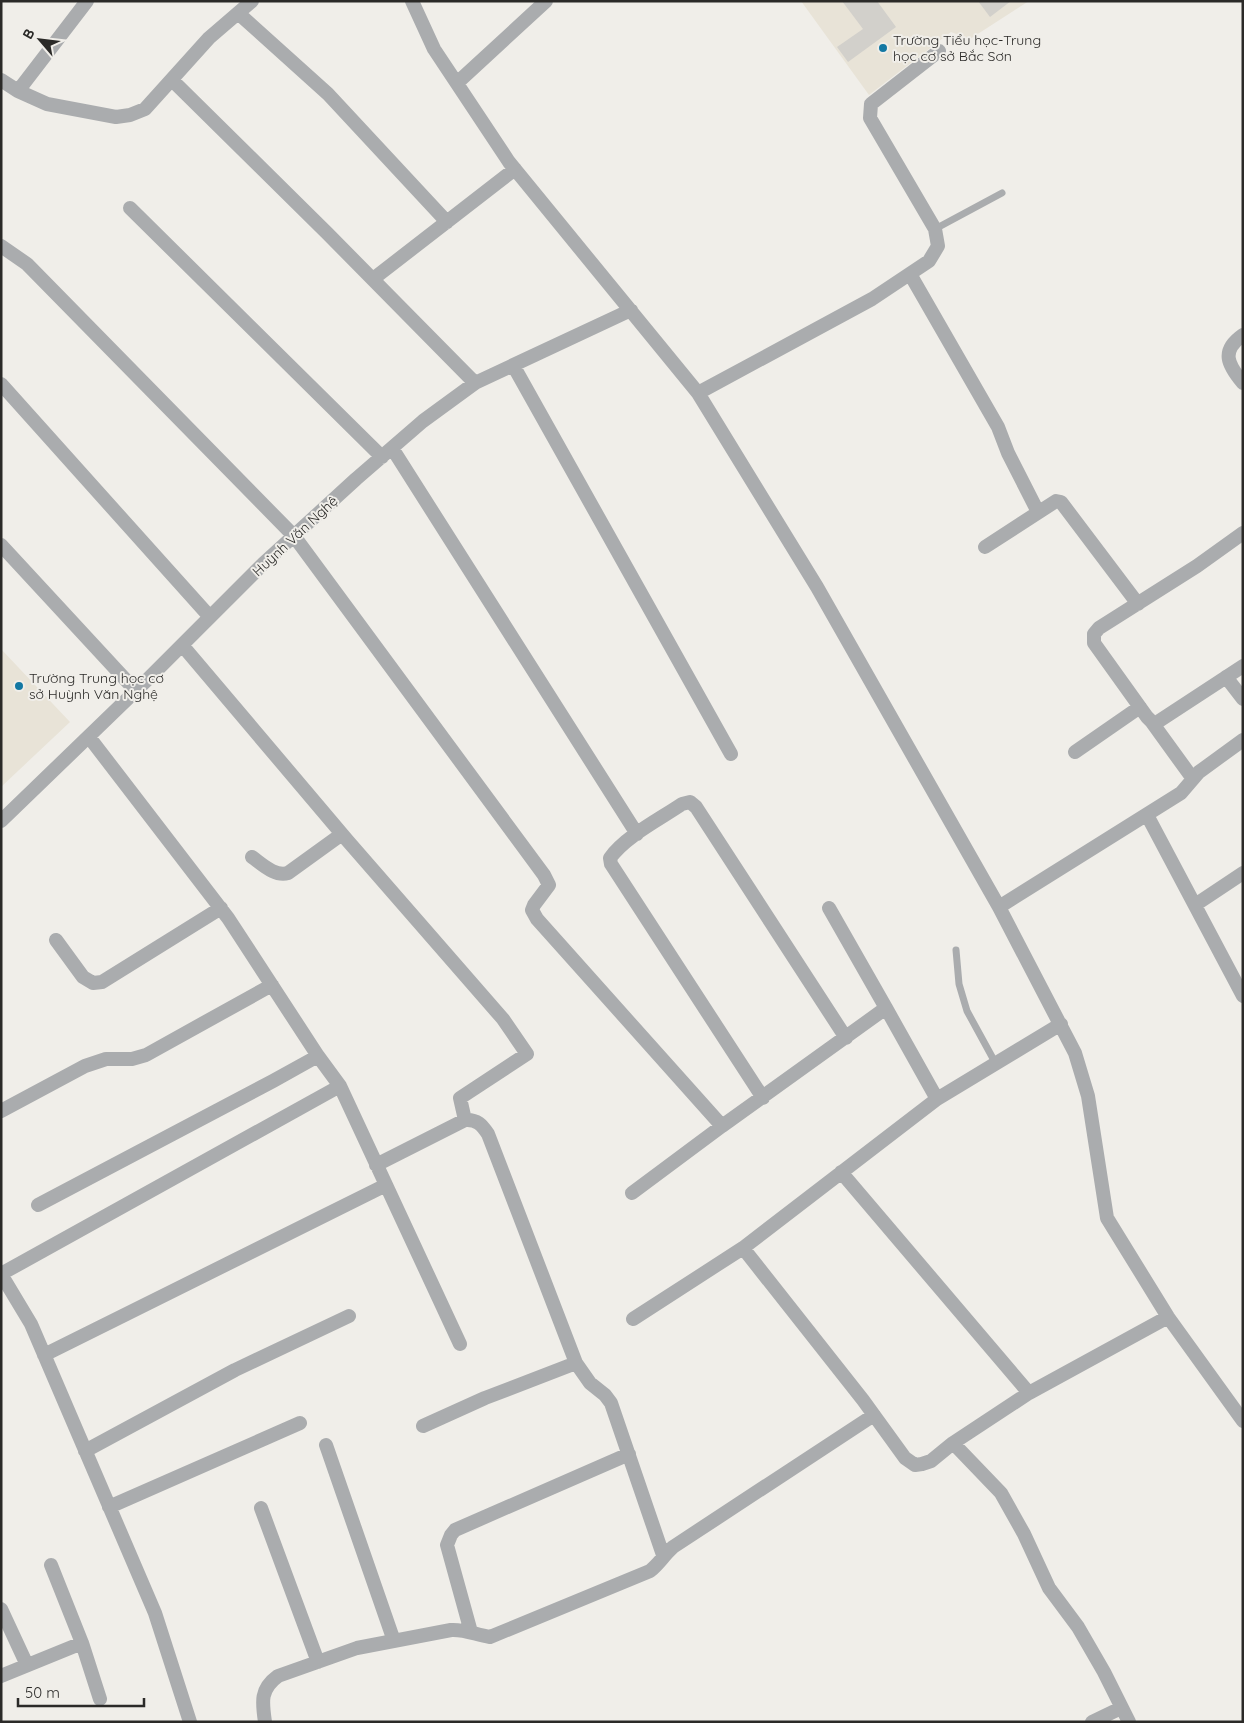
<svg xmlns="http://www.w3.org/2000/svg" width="1244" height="1723" font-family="Quicksand,sans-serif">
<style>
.built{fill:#e8e3d7}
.building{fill:#d2d0cb}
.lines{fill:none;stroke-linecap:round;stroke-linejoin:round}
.service{stroke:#aaacae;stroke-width:7}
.minor{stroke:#aaacae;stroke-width:14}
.poi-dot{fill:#1378a3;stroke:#f0eee9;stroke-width:2}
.labels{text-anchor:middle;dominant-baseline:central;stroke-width:4;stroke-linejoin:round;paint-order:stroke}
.poi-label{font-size:14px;fill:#2b2a28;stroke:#f0eee9;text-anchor:start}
.street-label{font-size:14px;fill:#2b2a28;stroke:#f0eee9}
</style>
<rect width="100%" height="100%" fill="#f0eee9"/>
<path class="built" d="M801,1H1029L970,39L951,32L869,95Z
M1,649L70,722L1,787Z"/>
<path class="building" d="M842,1H877L896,27L848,62L837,47L863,29Z
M978,1H1011L990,17Z"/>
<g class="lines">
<path class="service" d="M935,229L1002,193
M956,950L959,984L967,1011L996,1064"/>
<path class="minor" d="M412,1L434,49L509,162L698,393L817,587L999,907L1075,1053L1088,1096L1107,1218L1168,1317L1243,1421
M238,13L328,94L447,222
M1,80L18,91L47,104L116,117L130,115L145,109L209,38L252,1
M172,80L327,233L475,383
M457,83L546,1
M18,91L87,1
M130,208L382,457
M1,246L27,264L294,536L544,875L549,885L534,905L532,910L537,919L722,1126L886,1008L829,908
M910,274L998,427L1008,453L1038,512
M373,279L515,169
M1243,335C1220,351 1228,365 1243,383
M513,365L731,754
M1,384L210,617
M698,393L872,299L929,261L938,246L935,229L870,118L871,104L939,51
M392,448L637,834
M1243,533L1197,566L1099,628L1094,634V643L1147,717L1151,721L1156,723L1243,666
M1,545L136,691
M985,547L1056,501L1061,502L1138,604
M182,645L347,840L503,1019L527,1054L460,1098L465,1120
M1226,677L1243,699
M1151,721L1193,779
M89,737L228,918L318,1056L340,1086L460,1344
M1075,752L1140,707
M1147,815L1243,996
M1,821L148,679L263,564L356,479L423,421L475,383L631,310
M252,857C262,864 275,877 288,873L342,834
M1195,905L1243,873
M999,907L1181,793L1199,772L1243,740
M56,940L83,977L93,983L102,982L221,908
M886,1008L937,1099
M763,1098L611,864L610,858C626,836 660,819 682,804L690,802L696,807L846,1038
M1,1111L85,1066L106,1059H132L146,1055L272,985
M376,1165L465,1120C477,1119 482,1125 488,1134L576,1363L590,1383L605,1395L611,1403L663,1555
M841,1172L1029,1393
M632,1193L722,1126
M38,1205L273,1081L318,1056
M743,1248L863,1400L905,1458L915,1465L922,1464L931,1461L953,1443L1029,1393L1168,1317
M1,1274L31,1324L155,1613L190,1722
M1,1274L340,1086
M633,1319L743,1248L937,1099L1061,1024
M44,1355L386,1185
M423,1426L485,1398L576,1363
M953,1443L1001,1493L1024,1534L1049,1588L1078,1627L1104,1672L1129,1722
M326,1445L394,1641
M85,1451L235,1370L349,1316
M109,1507L300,1423
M261,1508L318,1662
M51,1565L82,1643L100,1699
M1,1609L27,1665
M471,1632L447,1545L451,1535L455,1530L629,1454
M1,1676L82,1643
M265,1722C262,1702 260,1689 278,1676L357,1648L451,1630C465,1629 476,1635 490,1637L650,1571C659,1564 664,1555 673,1547L874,1415
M1092,1722L1121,1708"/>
</g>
<g class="poi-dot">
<circle cx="883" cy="48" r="5"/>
<circle cx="19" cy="686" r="5"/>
</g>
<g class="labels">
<g class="poi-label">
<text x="893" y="40">Trường Tiểu học-Trung<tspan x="893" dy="16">học cơ sở Bắc Sơn</tspan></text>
<text x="29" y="678">Trường Trung học cơ<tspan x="29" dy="16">sở Huỳnh Văn Nghệ</tspan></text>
</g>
<g class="street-label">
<text transform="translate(295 536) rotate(-43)">Huỳnh Văn Nghệ</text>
</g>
</g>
<rect width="1244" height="1723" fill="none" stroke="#2b2a28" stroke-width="5"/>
<g transform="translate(40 40) rotate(298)" stroke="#f0eee9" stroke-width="4" paint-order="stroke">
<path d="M0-4L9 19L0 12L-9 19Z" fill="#2b2a28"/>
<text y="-8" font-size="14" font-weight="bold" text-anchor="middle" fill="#2b2a28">B</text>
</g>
<path d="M18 1698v8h126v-8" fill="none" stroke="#2b2a28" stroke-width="2.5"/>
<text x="25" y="1698" font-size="15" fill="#2b2a28" stroke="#f0eee9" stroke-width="4" paint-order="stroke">50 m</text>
</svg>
